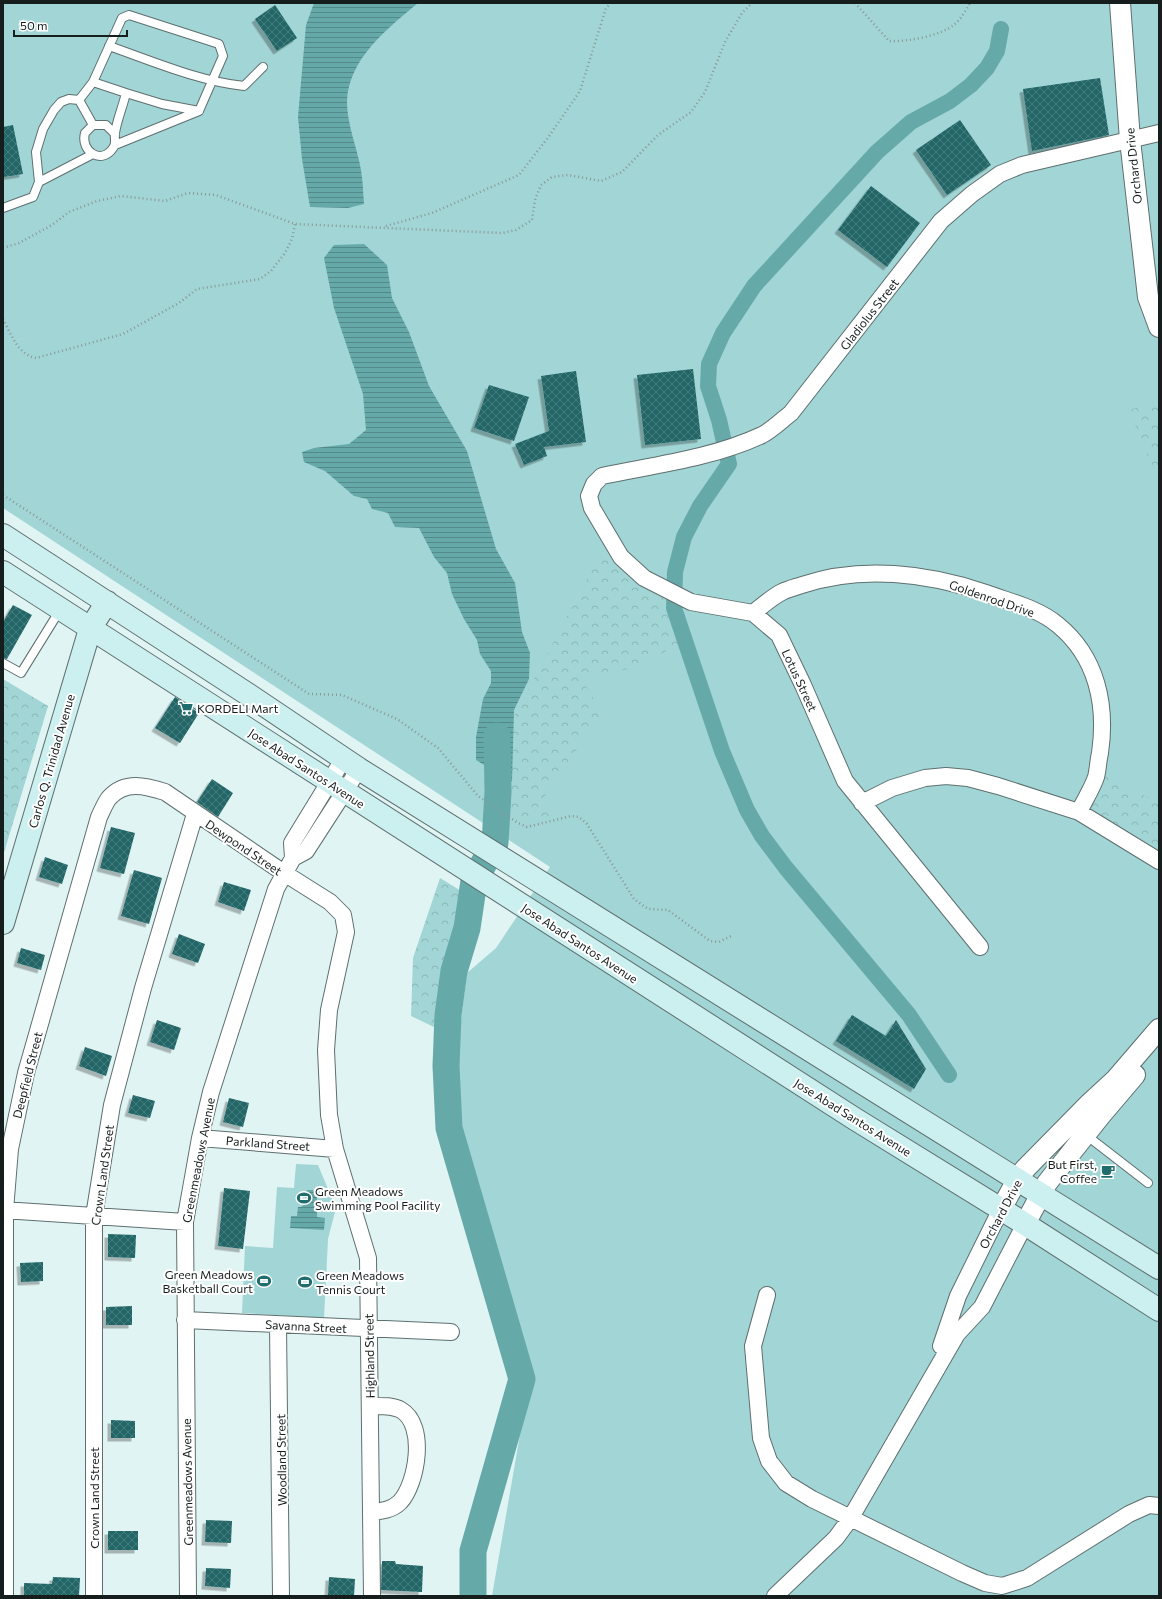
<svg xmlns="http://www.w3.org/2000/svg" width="1162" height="1599" font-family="Commissioner,sans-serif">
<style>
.grass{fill:#a2d5d5}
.forest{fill:url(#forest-crowns)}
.water{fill:url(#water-rules)}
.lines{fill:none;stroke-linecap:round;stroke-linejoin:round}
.canal{stroke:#66a9a9;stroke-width:16}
.river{stroke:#66a9a9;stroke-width:27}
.building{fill:url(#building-cross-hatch);filter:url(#shadow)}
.service-casing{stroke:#5e6f6f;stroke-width:10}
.minor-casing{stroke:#5e6f6f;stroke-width:18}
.tertiary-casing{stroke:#5e6f6f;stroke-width:22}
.secondary-casing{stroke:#5e6f6f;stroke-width:24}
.path{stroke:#8a9797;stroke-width:2.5;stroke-dasharray:1 3;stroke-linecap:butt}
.service{stroke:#fff;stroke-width:8}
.minor{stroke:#fff;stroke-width:16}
.tertiary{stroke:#fff;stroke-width:20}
.secondary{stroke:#cceff0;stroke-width:22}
.labels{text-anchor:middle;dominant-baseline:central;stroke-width:4;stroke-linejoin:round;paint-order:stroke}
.street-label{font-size:12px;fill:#161d1d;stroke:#fff}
.poi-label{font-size:12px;fill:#161d1d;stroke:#fff;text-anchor:start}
</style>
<defs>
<pattern id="forest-crowns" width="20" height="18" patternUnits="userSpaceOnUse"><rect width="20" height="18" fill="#a2d5d5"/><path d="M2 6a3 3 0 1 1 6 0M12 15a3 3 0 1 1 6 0" fill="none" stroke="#8bb6b6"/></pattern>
<pattern id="water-rules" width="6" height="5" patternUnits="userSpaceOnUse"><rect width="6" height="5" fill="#66a9a9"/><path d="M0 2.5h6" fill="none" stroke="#538989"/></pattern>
<pattern id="building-cross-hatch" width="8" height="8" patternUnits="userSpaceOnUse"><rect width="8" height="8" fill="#206667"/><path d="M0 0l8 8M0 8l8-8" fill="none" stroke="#467b7c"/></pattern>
<filter id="shadow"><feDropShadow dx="-3.5" dy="3.5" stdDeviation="0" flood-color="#0004"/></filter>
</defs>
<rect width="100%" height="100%" fill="#e1f4f4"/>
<path class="grass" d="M3,3H1159V1596H492L530,1377L460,1121L458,1043L467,973L496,948L550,867L3,508Z
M296,1164L318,1165L336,1208L328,1239L324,1318L242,1313L245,1246L273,1248L277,1187L294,1188Z"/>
<path class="forest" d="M1159,401V483L1129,410Z
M606,544L665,596L678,644L639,668L579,675L602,713L544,798L558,814C528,822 523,824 502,800L514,716Z
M3,679L48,706L3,856Z
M1102,774L1159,803V858L1087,808Z
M440,878L466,894L440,1030L411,1016L413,958Z"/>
<path class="water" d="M314,3H418C388,28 348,59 347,102C347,125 357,147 361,170C363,181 363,193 364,204L348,208L310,207L302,159L298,117L306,25Z
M364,244L387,265L392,298L409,332L429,386L467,451L496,549L515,583L522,632L530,653L529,679L514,710L512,782L476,760V737L483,699L491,683V671L480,654L477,640L464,619L452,594L447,573L434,557L419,528L395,527L388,513L372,509L367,499L354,496L325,471L304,462L302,452L314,448L349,444L366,430L363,394L334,308L324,258L334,245Z
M307,1190H313L317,1194V1217L325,1218L324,1230L290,1228L291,1216H297L298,1207H301L306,1203L305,1197L303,1195Z"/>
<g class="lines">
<path class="canal" d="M949,1075L909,1015L786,868L762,836L747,810L722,751L674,608L675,572L684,537L700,506L729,464L719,420L708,386L709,364L723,333L754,286L877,152L911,122L950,101L971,85L987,68L997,51L1001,29"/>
<path class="river" d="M473,1596V1551L522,1379L449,1128L446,1066L448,1015L454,971L467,928L474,881L495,843L498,792L497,736"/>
</g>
<path class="building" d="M275,5L297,38L277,51L255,19Z
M1100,78L1109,135L1032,151L1023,89Z
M960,120L991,165L947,195L916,150Z
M13,125L23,174L3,177V127Z
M871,186L920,223L887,267L838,230Z
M693,369L701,439L645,445L637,375Z
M576,371L586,442L544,447L547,456L524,465L515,444L549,431L541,376Z
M489,385L529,397L514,441L474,428Z
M13,605L32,615L7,659L3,658V622Z
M175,697L199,713L180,743L155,728Z
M212,779L233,793L218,817L197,802Z
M111,827L135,833L124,874L100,868Z
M45,857L68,865L62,884L39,877Z
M134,870L162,878L149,924L121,916Z
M224,882L251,890L244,911L218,902Z
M179,934L205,944L198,963L172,954Z
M21,948L45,955L41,970L17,963Z
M852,1015L886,1036L896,1020L926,1069L914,1089L836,1041Z
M157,1020L181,1028L174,1050L150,1042Z
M85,1047L112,1056L106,1076L79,1066Z
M133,1095L155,1101L150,1118L128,1113Z
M229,1098L249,1103L243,1127L223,1122Z
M224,1188L250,1191L243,1249L218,1246Z
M108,1234L136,1235L135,1258L108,1257Z
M43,1262V1281L21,1282L20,1263Z
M132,1306V1325H106V1307Z
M111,1420L135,1421V1438H111Z
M206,1520L232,1521L231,1543L205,1542Z
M108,1531H138V1550H108Z
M382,1561H395L396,1564L423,1566L422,1592L381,1590Z
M206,1568L231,1569L230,1588L205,1586Z
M53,1577L80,1578L79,1596H24V1583L52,1584Z
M329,1577L355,1579L354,1596L328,1595Z"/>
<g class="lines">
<defs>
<path id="service" d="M109,46C152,61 198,81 244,86L263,67
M93,82L126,93
M93,125L79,100L93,82L122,18L129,15L219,44L223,56L199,111L162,104L126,93C123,106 117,120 115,133C114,139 117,143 113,148C102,165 80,152 85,133L93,125H106L115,134
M115,145L199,111
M39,182L93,154
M3,208L33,197L39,182L36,152L43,129L54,110L61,102L69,99L79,100
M3,663L21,673L60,610
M1086,1135L1148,1183"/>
<path id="minor" d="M753,613C762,606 772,597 782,592C788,589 796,587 802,585C861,565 928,573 986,593C1010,602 1038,608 1058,625C1097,657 1107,705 1100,753C1098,761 1098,770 1096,777C1092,789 1084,801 1079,812
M862,803L892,788L925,778L946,776L968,778L998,786L1079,812L1159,861
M293,858L292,843L344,758
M980,947L845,781L803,685L779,635L753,613L691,602L644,578L621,557L592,508L589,496L594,484L602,476C655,465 713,458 762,435C772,430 782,420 791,413L941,221L972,194L1000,174L1022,165L1159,133
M200,1138L335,1149
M3,1210L185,1222
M767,1295L753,1346L761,1438L769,1461L786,1483L812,1499L962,1573L985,1583L1002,1586L1027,1578L1129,1514L1149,1505L1159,1506
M185,1320L451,1332
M278,1325L281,1596
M941,1346L958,1296L1001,1209
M370,1406C380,1406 392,1405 401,1410C427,1425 417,1484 400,1502C392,1510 382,1511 371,1512
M5,1596V1210L10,1149L26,1073L99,817C102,811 105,803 109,798C125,780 146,786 165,792L284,873L330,902L343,915L346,932L329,1010L326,1050L329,1115L335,1149L368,1258L372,1596
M94,1596V1216L112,1105L143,988L195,814
M188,1596L185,1222L200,1138L211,1092L276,889L293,858L306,851L359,769
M775,1596L836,1538L850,1519L957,1334L982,1307L1025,1224"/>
<path id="tertiary" d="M1120,3L1130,140L1148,297L1159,327
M1001,1209L1017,1180L1025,1169L1090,1103L1116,1079L1159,1029
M1025,1224L1047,1183L1101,1115L1135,1075"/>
<path id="secondary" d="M3,535L249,695L359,769L1159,1268
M3,572L855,1119L1025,1224L1159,1310
M3,923L90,629L107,602"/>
</defs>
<use href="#service" class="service-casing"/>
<use href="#minor" class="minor-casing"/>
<use href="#tertiary" class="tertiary-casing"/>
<use href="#secondary" class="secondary-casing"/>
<path class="path" d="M855,3L889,41C907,42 941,36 955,24C961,19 966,10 970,3
M386,226L432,213L519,175L547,139L580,91L606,8L611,3
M3,248L19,243L52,225L69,212L97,201L121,196L165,201L188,193L216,195L295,224L502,233L516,230L532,220L535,200L541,185L552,177L568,175L601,181L622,172L658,135L691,112L705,92L725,42L742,13L752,3
M3,319C11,334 18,355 36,358L123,334L179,303L197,289L260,279L271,271L285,253L292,239L295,224
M3,495L309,694L342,695L397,719L438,748L478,796L518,823L527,827L571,816L579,817L587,824L634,899L648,909L668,910L710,941L719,942L731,936"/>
<use href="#service" class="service"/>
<use href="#minor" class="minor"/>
<use href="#tertiary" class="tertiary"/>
<use href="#secondary" class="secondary"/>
</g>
<defs>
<symbol id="supermarket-bare" viewBox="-9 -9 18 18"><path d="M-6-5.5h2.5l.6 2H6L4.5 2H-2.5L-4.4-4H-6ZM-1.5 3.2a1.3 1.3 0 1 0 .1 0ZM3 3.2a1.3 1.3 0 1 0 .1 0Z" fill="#216d6e" stroke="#fff" stroke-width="2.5" paint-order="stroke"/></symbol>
<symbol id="cafe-bare" viewBox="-9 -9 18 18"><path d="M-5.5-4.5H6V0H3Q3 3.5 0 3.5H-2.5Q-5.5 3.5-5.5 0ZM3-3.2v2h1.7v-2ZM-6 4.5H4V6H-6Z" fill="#216d6e" stroke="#fff" stroke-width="2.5" paint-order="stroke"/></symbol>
<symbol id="stadium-bare" viewBox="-9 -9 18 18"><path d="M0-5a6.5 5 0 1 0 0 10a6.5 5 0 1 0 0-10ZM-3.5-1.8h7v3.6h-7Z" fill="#216d6e" stroke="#fff" stroke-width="2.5" paint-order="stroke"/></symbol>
</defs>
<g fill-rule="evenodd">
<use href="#supermarket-bare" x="176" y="698" width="20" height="20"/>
<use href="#cafe-bare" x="1098" y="1161" width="20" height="20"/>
<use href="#stadium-bare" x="294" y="1188" width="20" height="20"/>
<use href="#stadium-bare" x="254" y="1271" width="20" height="20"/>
<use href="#stadium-bare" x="295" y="1272" width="20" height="20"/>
</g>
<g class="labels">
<g class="street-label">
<text transform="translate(1133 166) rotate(-96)">Orchard Drive</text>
<text transform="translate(869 314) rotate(-52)">Gladiolus Street</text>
<text transform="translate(992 598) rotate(19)">Goldenrod Drive</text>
<text transform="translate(800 680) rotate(65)">Lotus Street</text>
<text transform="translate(51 761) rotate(-74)">Carlos Q. Trinidad Avenue</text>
<text transform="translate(307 768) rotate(33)">Jose Abad Santos Avenue</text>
<text transform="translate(244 847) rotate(34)">Dewpond Street</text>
<text transform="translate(580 943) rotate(33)">Jose Abad Santos Avenue</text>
<text transform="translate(27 1075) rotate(-76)">Deepfield Street</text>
<text transform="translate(853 1117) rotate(32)">Jose Abad Santos Avenue</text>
<text transform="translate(268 1143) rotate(4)">Parkland Street</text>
<text transform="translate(198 1160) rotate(-79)">Greenmeadows Avenue</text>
<text transform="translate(102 1175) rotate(-82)">Crown Land Street</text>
<text transform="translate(1000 1214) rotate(-62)">Orchard Drive</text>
<text transform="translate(306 1326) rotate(3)">Savanna Street</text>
<text transform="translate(369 1356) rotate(-91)">Highland Street</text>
<text transform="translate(281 1460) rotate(-91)">Woodland Street</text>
<text transform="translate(187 1482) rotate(-91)">Greenmeadows Avenue</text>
<text transform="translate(94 1498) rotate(-90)">Crown Land Street</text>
</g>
<g class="poi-label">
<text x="197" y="708">KORDELI Mart</text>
<text x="1097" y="1164" text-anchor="end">But First,<tspan x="1097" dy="14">Coffee</tspan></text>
<text x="315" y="1191">Green Meadows<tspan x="315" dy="14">Swimming Pool Facility</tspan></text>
<text x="253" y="1274" text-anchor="end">Green Meadows<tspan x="253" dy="14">Basketball Court</tspan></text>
<text x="316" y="1275">Green Meadows<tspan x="316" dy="14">Tennis Court</tspan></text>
</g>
</g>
<rect width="1162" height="1599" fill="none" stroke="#161d1d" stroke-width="8"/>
<path d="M14 30v6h113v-6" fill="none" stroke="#161d1d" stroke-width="2"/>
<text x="20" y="30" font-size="12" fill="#161d1d" stroke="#ffffff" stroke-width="3" paint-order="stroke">50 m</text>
</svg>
